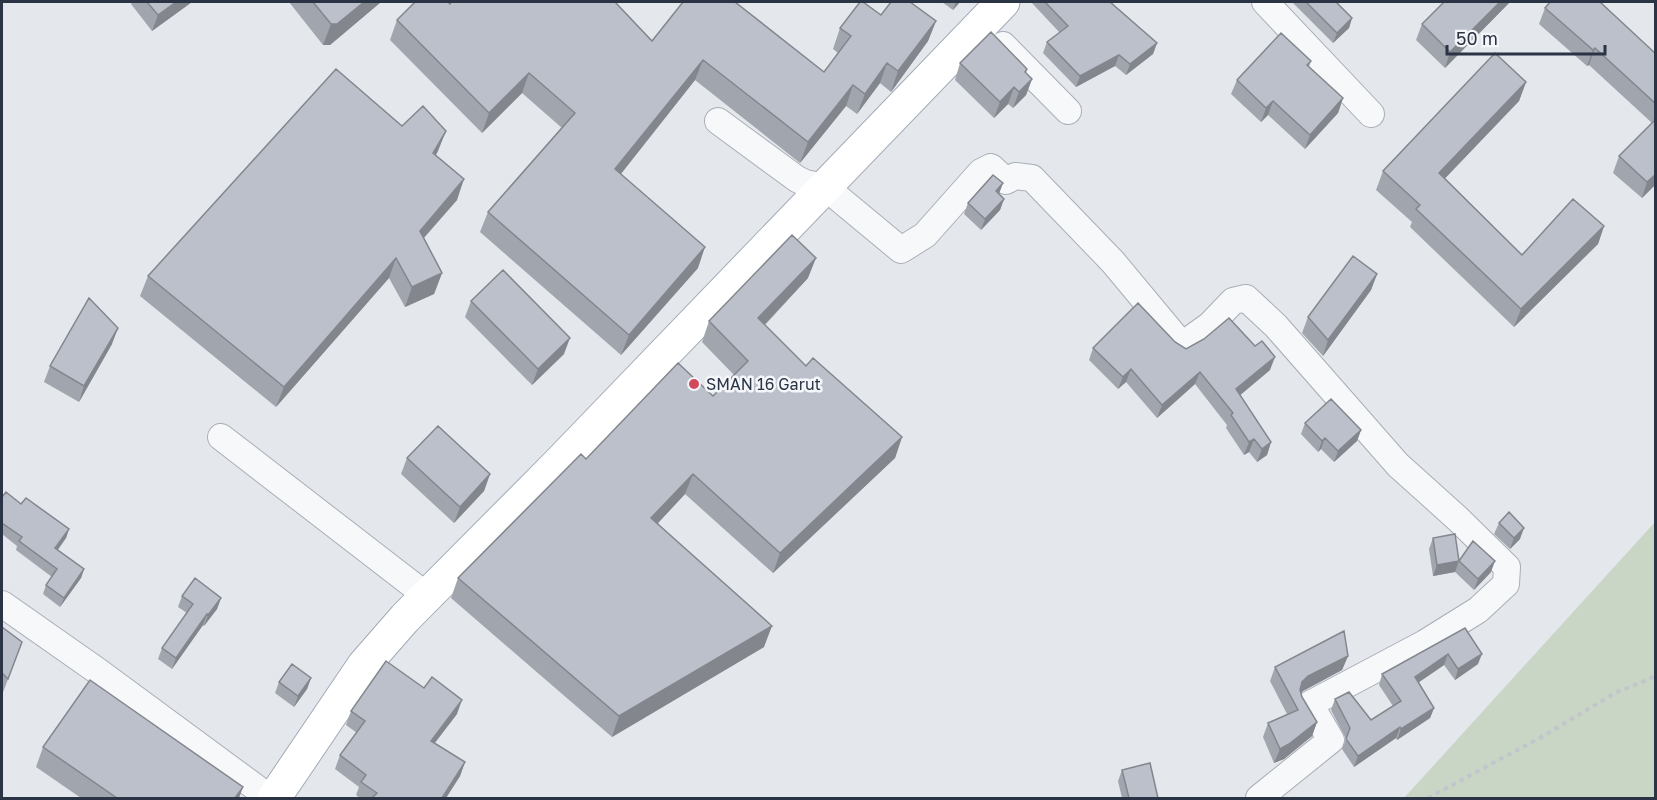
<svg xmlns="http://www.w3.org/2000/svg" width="1657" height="800" font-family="'Golos Text',sans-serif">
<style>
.green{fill:#c9d6c5}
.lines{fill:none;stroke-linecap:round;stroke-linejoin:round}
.street-casing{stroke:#a9aeb7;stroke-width:28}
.primary-casing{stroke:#a3abb8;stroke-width:35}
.path{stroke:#c2c5cb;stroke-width:4;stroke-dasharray:4.5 4.5;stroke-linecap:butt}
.street{stroke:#f7f8fa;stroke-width:26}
.primary{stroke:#fff;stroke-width:33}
.wall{fill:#a1a5ae}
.shaded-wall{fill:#83868d}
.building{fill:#bbc0ca;stroke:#83868d;stroke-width:1.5}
.poi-dot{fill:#d1495b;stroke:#f4f6f9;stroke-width:2}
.labels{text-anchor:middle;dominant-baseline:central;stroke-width:5;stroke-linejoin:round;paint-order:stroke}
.poi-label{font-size:16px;fill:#2b3445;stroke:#f4f6f9;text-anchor:start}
</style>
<rect width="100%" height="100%" fill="#e4e7ec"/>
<path class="green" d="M1655,522V798H1404Z"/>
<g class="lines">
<defs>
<path id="street" d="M1265,2L1371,114
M1003,45L1068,111
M718,121L797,179L805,183L825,187L901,250L925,235L981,172L991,167L1006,181L1015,176L1032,178L1113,262L1182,345L1210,325L1233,301L1246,298L1276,326L1398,465L1458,519L1507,567L1506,584L1478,610L1425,643L1310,704L1331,740L1259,798
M221,437L427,596
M2,604L99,672L270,798"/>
<path id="primary" d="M274,798L364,665L405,618L559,463L1003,2"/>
</defs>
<use href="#street" class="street-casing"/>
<use href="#primary" class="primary-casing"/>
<path class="path" d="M1428,798L1545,735L1615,693L1656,676"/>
<use href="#street" class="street"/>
<use href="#primary" class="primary"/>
</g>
<path class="wall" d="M132,2H192L152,31L131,4Z
M289,2H381L330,45H323Z
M942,2H960L953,10Z
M1031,2H1110L1157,43L1153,54L1126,75L1115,66L1076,87L1043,53L1047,42L1060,33Z
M1292,2H1340L1338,4L1352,18L1349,28L1333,43Z
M1444,2H1510L1445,68L1416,40L1422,24Z
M450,4L824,72L838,53L833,49L840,28L881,15L936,21L928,41L891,92L880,83L857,114L846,106L800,163L695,80L621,174L698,268L621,355L480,232L488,212L562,128L522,93L482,133L390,40L397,20Z
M1545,8L1656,54V184L1642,198L1613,173L1619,156L1652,123L1589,65L1587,66L1539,24Z
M1311,61L1309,67L1343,98L1338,113L1305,149L1268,115L1261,122L1231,94L1237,80Z
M960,63L1027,69L1026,73L1032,79L1026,95L1013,108L1008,104L994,118L955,80Z
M1526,82L1519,101L1445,178L1522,255L1604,226L1598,244L1514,327L1410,227L1412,222L1376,190L1383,171Z
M402,126L438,151L436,155L457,200L424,238L442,273L434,294L405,307L389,278L276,407L140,296L148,276Z
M999,194L1004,199L1000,210L981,230L964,214L968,203Z
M1377,274L1371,290L1323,356L1302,333L1308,317Z
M808,278L765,325L806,366L902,437L895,458L773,573L685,494L658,523L764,647L612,737L451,598L458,578L586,459L713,396L734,375L702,342L709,321Z
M471,301L564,354L532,385L465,317Z
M1175,342L1186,349L1255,346L1270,370L1240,395L1271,442L1267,455L1257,462L1249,452L1244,455L1226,428L1227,425L1195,384L1157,418L1126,382L1118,389L1089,360L1093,348Z
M112,344L79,402L44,382L50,366Z
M1305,423L1361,430L1357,441L1334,462L1321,449L1318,452L1301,434Z
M407,458L490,474L484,491L454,523L401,474Z
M2,497L21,504L69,529L66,538L58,550L84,569L81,578L60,607L43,594L46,585L52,577L16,550L17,546L2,534Z
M1499,523L1520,539L1510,549L1494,534Z
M1433,538L1459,561L1491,572L1474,590L1455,572L1433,576L1429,549Z
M182,596L221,598L217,609L204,626L203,625L172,669L158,659L162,648L187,613L178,607Z
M2,627L22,642L2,695Z
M1465,628L1478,664L1455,680L1444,665L1419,682L1434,708L1430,718L1397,740L1396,738L1354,767L1342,749L1346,739L1331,710L1335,699L1371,720L1393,706L1379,685L1382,674Z
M1348,656L1342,670L1303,691L1301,693L1302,697L1317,722L1312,736L1284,759L1274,763L1263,737L1268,723L1287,714L1270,681L1275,667Z
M311,678L307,689L294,707L275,693L279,682Z
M351,711L457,714L435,743L465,762L460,776L446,798H360L356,795L359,787L335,769L340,755L357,733L346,725Z
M43,747L239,798H81L36,767Z
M1122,770L1158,798H1122L1118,781Z"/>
<path class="shaded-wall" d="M176,2H192L152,31L158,15Z
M364,2H381L330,45H323L331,24Z
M956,2H960L953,10Z
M1500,2H1510L1445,68L1450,52Z
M1352,18L1349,28L1333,43L1337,33Z
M936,21L928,41L891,92L898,71Z
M1157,43L1153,54L1126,75L1130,64Z
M1595,48L1589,65L1587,66L1593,50Z
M1119,55L1115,66L1076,87L1080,76Z
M703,60L695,80L608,190L615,169Z
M887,63L880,83L857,114L865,94Z
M529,73L522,93L482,133L489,113Z
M1032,79L1026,95L1013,108L1019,92Z
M1526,82L1519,101L1433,191L1439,173Z
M853,85L846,106L800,163L808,142Z
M1014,87L1008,104L994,118L1000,102Z
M1343,98L1338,113L1305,149L1310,135Z
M1273,101L1268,115L1261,122L1266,108Z
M446,131L438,151L426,173L433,153Z
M1656,174V184L1642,198L1647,182Z
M464,179L457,200L412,251L420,231Z
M1003,183L999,194L996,191Z
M1004,199L1000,210L981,230L985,219Z
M1604,226L1598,244L1514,327L1521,309Z
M705,247L698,268L621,355L629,335Z
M396,258L389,278L276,407L284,387Z
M816,258L808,278L751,339L758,318Z
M442,273L434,294L405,307L412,287Z
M1377,274L1371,290L1323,356L1328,340Z
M118,328L112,344L79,402L84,386Z
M570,338L564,354L532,385L538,369Z
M1275,357L1270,370L1232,402L1236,389Z
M1131,369L1126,382L1118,389L1123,377Z
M1200,372L1195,384L1157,418L1162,405Z
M1361,430L1357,441L1334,462L1338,451Z
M902,437L895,458L773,573L780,553Z
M1325,438L1321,449L1318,452L1322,441Z
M1254,439L1249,452L1244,455L1249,442Z
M1271,442L1267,455L1257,462L1262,449Z
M490,474L484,491L454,523L460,507Z
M693,474L685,494L644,538L651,518Z
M1524,528L1520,539L1510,549L1514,538Z
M69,529L66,538L52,557L55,548Z
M1459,561L1455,572L1433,576L1437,565Z
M1495,561L1491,572L1474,590L1478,579Z
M84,569L81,578L60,607L64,598Z
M221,598L217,609L204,626L208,615Z
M207,614L203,625L172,669L176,658Z
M772,626L764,647L612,737L619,716Z
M1448,654L1444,665L1412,687L1415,677Z
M1482,654L1478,664L1455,680L1458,669Z
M1348,656L1342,670L1303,691L1297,697L1302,682L1308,676Z
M311,678L307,689L294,707L298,696Z
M462,700L457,714L426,754L431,741Z
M1434,708L1430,718L1397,740L1401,729Z
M1317,722L1312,736L1284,759L1274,763L1280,749Z
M1400,727L1396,738L1354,767L1358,756Z
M465,762L460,776L446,798H442Z
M243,787L239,798H235Z"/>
<path class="building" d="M147,2H176L158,15Z
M313,2H364L337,24H331Z
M415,2H448L450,4L451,2H615L652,41L683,2H735L824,72L851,36L840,28L860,2H863L881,15L891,2H910L936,21L898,71L887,63L865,94L853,85L808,142L703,60L615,169L705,247L629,335L488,212L575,113L529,73L489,113L397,20Z
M1045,2H1110L1157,43L1130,64L1119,55L1080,76L1047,42L1068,26Z
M1306,2H1336L1352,18L1337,33Z
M1444,2H1500L1450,52L1422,24Z
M1550,2H1600L1656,54V104L1595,48L1593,50L1545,8Z
M991,32L1027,69L1025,72L1032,79L1019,92L1014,87L1000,102L960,63Z
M1281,33L1311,61L1307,65L1343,98L1310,135L1273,101L1266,108L1237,80Z
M1495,53L1526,82L1439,173L1522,255L1573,199L1604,226L1521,309L1416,209L1420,205L1383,171Z
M336,69L402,126L423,106L446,131L433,153L464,179L420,231L442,273L412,287L396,258L284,387L148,276Z
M1656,119V174L1647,182L1619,156Z
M993,175L1003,183L996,191L1004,199L985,219L968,203Z
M792,235L816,258L758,318L806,366L813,358L902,437L780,553L693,474L651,518L772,626L619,716L458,578L581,454L586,459L678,363L713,396L748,361L709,321Z
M1353,256L1377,274L1328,340L1308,317Z
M503,270L570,338L538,369L471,301Z
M89,298L118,328L84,386L50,366Z
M1138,303L1175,342L1186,349L1204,339L1229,318L1255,346L1262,341L1275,357L1236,389L1271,442L1262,449L1254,439L1249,442L1231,415L1233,413L1200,372L1162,405L1131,369L1123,377L1093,348Z
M1331,399L1361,430L1338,451L1325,438L1322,441L1305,423Z
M438,426L490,474L460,507L407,458Z
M6,492L21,504L26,498L69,529L55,548L84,569L64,598L46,585L57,569L19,541L22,537L2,523V497Z
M1509,512L1524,528L1514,538L1499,523Z
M1455,534L1459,561L1437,565L1433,538Z
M1473,541L1495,561L1478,579L1459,561Z
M195,578L221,598L208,615L207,614L176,658L162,648L193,604L182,596Z
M2,627L22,642L8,679L2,673Z
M1465,628L1482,654L1458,669L1448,654L1415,677L1434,708L1401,729L1400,727L1358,756L1346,739L1350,728L1335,699L1349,692L1371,720L1401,701L1382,674Z
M1344,631L1348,656L1308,676L1302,682L1300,690L1302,697L1317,722L1289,744L1280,749L1268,723L1298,710L1275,667Z
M386,661L424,688L432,677L462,700L431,741L465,762L442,798H372L377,793L361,782L366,775L340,755L365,721L351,711Z
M292,664L311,678L298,696L279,682Z
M90,680L243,787L235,798H117L43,747Z
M1150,763L1158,798H1129L1122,770Z"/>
<circle class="poi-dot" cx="694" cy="384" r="6"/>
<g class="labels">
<g class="poi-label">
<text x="706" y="384">SMAN 16 Garut</text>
</g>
</g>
<rect width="1657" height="800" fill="none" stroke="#2b3445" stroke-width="6"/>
<path d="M1447 45v9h158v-9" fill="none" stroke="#2b3445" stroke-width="3"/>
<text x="1456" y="45" font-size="18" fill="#2b3445" stroke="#f4f6f9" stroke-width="4.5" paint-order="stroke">50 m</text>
</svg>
